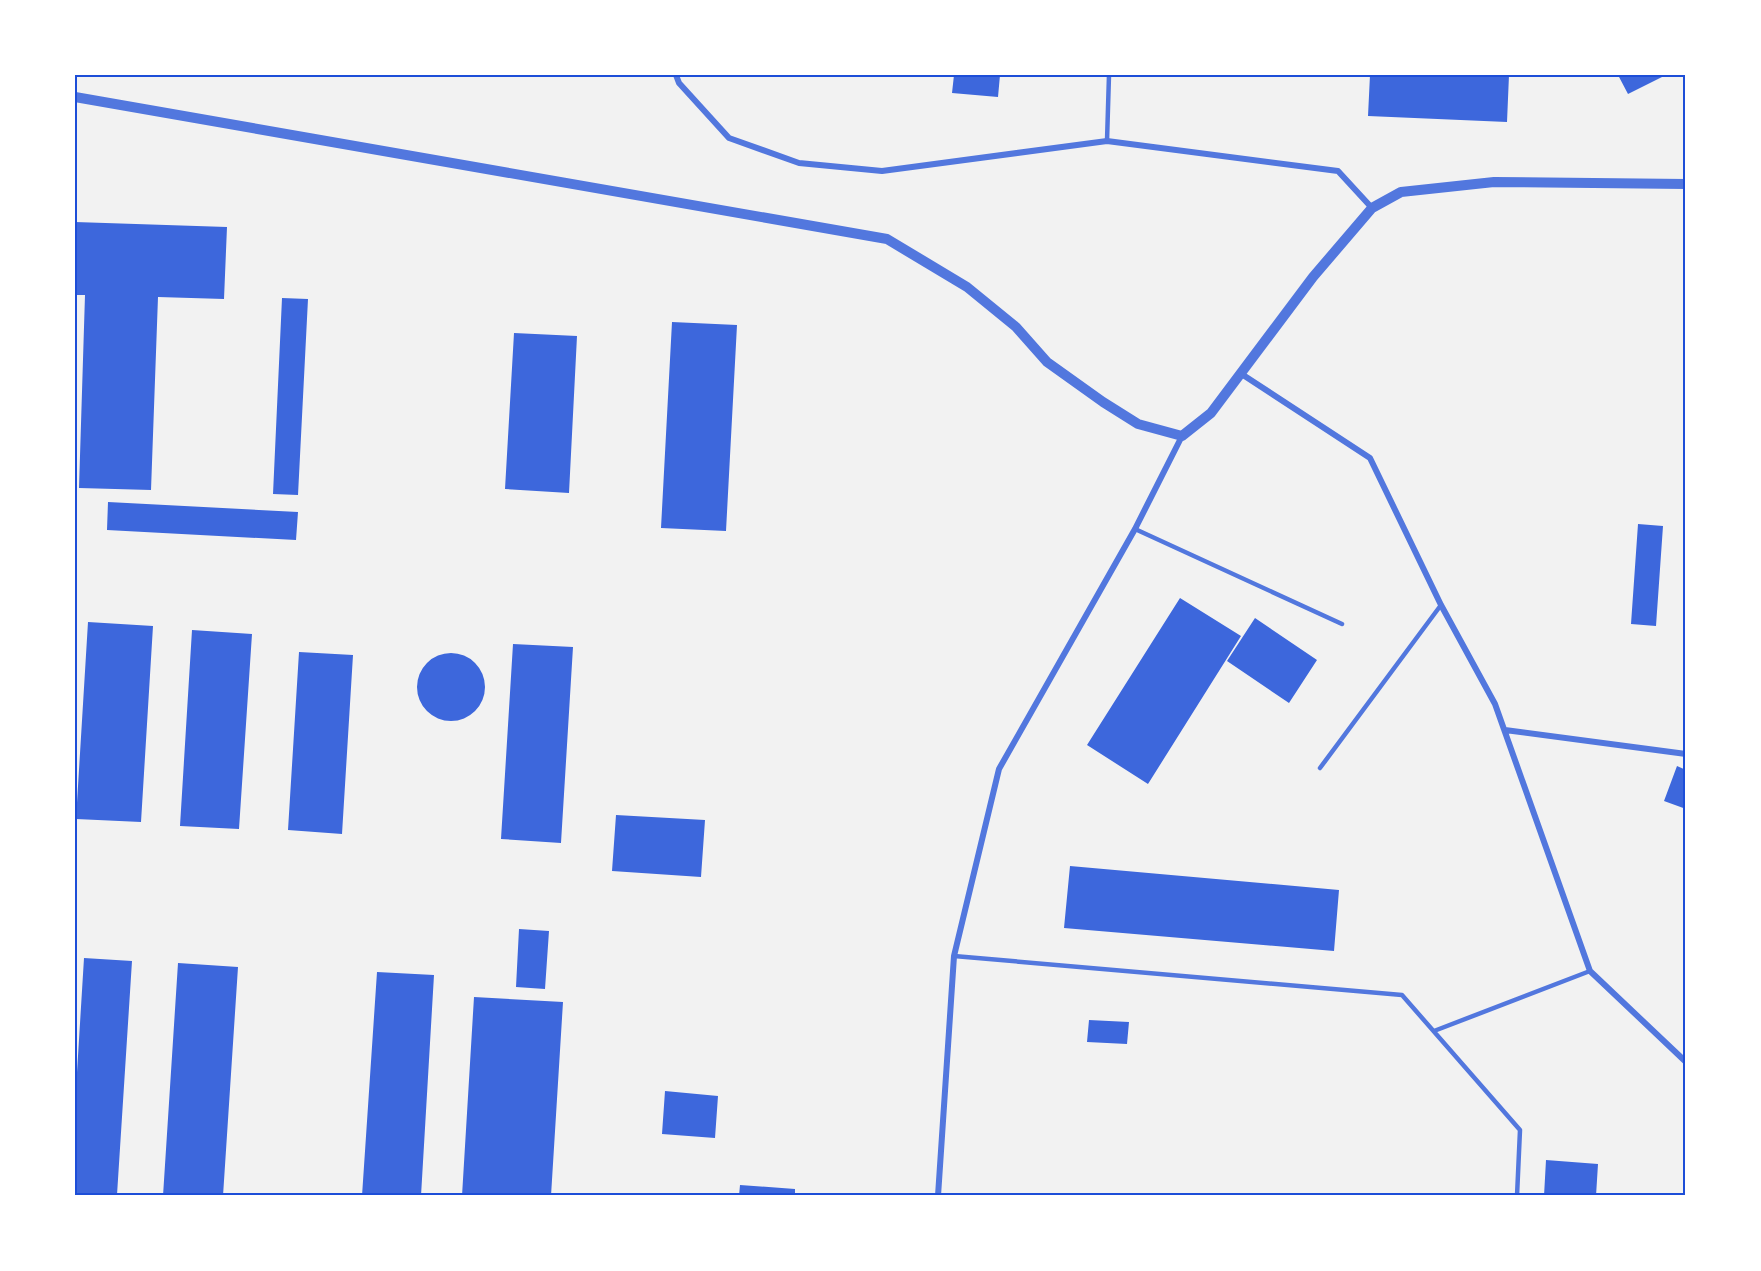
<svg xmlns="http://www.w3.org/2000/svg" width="1761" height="1271" font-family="Raleway,sans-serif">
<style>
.building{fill:#3d67dc}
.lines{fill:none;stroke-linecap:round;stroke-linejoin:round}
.service{stroke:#5277de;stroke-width:4.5}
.minor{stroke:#5277de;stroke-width:6}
.tertiary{stroke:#5277de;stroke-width:10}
.neatline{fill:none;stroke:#1d4ed8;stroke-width:2}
</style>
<rect width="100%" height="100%" fill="#f2f2f2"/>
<path class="building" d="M954,75H1000L998,97L952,93Z
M1370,75H1509L1507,122L1368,116Z
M1618,75H1666L1628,94Z
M75,222L227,227L224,299L158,297L151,490L79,488L85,295H75Z
M282,298L308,299L298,495L273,494Z
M672,322L737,325L726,531L661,528Z
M514,333L577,336L569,493L505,489Z
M108,502L298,512L296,540L107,530Z
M1638,524L1663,526L1656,626L1631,624Z
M1180,598L1241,636L1148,784L1087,745Z
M1255,618L1317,660L1289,703L1227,661Z
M88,622L153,626L141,822L76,819Z
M192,630L252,634L239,829L180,826Z
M513,644L573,647L561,843L501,839Z
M299,652L353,655L342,834L288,830Z
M417 687a34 34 0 1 1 68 0a34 34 0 1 1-68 0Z
M1677,766L1686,770V809L1664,801Z
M616,815L705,820L701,877L612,871Z
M1070,866L1339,890L1334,951L1064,928Z
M519,929L549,931L545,989L516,987Z
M84,958L132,961L117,1195L75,1193V1105Z
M178,963L238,967L223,1196H163Z
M377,972L434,975L421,1196H362Z
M474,997L563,1002L551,1196H462Z
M1089,1020L1129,1022L1127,1044L1087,1042Z
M665,1091L718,1096L715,1138L662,1134Z
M1546,1160L1598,1164L1596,1196H1544Z
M740,1185L795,1189V1196H739Z"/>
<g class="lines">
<path class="service" d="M1107,141L1109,75
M1135,529L1342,624
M1320,768L1441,605
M954,956L1402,995L1520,1130L1517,1196
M1434,1031L1590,971"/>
<path class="minor" d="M676,75L679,83L729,138L799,163L882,171L1107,141L1338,171L1372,208
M1240,373L1370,458L1441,605L1495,704L1590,971L1686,1062
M1505,730L1686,754
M938,1196L954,956L999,769L1135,529L1182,436"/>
<path class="tertiary" d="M75,97L887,239L967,287L1016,327L1047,362L1103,402L1138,424L1182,436L1211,413L1313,277L1372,208L1401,192L1494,182L1686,184"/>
</g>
<rect width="1761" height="1271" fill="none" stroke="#ffffff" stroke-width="153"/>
<rect x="76" y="76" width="1608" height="1118" class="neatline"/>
</svg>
